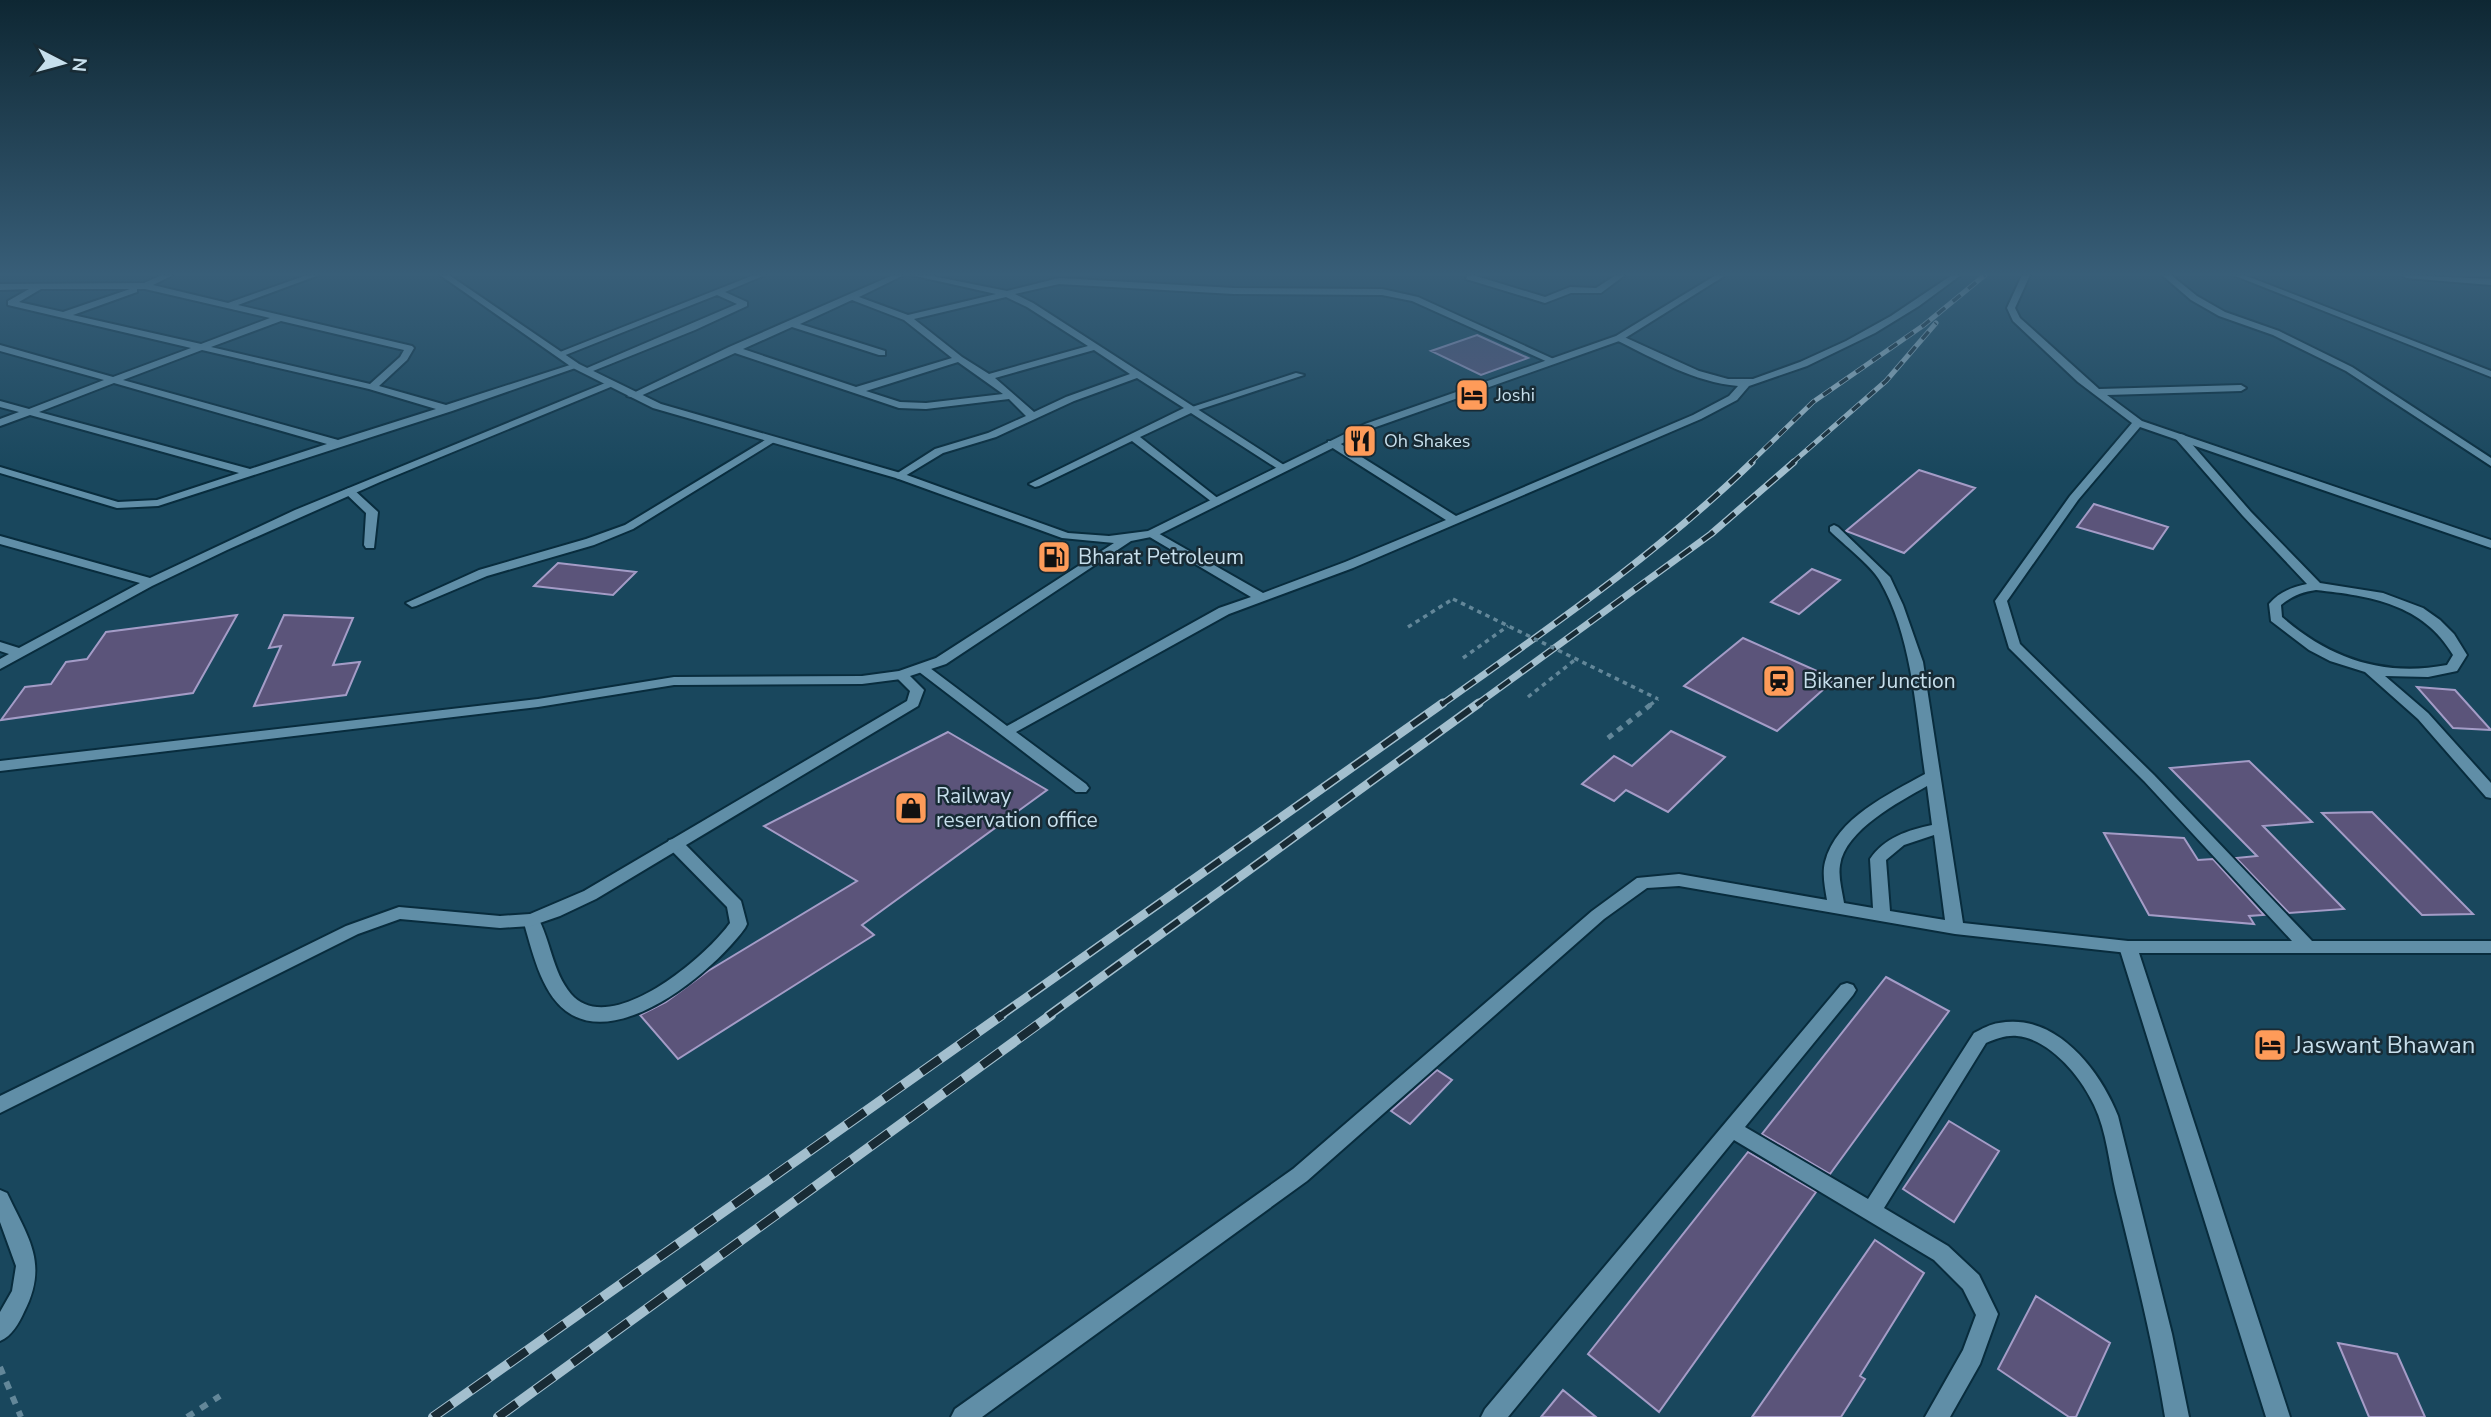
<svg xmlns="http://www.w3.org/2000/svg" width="2491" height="1417" font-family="'Nunito Sans',sans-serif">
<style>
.building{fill:#5b547a;stroke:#a49cc7;stroke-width:2}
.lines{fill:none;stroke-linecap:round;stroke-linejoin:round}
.service-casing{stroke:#082c3d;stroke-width:4}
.minor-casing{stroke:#082c3d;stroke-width:4}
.tertiary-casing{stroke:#082c3d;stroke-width:4}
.path-far2{stroke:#638799;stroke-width:3.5;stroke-dasharray:4.5 4.5;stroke-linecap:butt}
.path-far1{stroke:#638799;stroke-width:5;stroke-dasharray:6 6;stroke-linecap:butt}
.path{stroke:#638799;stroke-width:6;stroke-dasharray:8 8;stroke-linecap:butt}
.service{fill:#608ea7;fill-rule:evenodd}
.minor{fill:#608ea7;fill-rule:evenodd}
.tertiary{fill:#608ea7;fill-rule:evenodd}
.rail-far3-casing{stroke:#a3bfce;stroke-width:5}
.rail-far2-casing{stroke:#a3bfce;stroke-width:7}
.rail-far1-casing{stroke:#a3bfce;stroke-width:9}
.rail-casing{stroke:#a3bfce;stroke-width:10}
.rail-far3{stroke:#182b35;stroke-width:3.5;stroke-dasharray:10;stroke-linecap:butt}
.rail-far2{stroke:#182b35;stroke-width:4.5;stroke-dasharray:14;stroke-linecap:butt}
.rail-far1{stroke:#182b35;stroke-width:6;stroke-dasharray:18;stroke-linecap:butt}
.rail{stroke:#182b35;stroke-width:8;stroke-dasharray:23;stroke-linecap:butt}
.path-bridge{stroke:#638799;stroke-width:3.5;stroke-dasharray:4.5 4.5;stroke-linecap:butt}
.labels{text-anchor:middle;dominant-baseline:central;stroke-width:5;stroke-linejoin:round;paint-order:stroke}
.far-poi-label{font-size:18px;fill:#c7dfec;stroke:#182b35;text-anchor:start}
.poi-label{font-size:21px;fill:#c7dfec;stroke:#182b35;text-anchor:start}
.near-poi-label{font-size:24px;fill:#c7dfec;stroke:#182b35;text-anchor:start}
</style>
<rect width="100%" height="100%" fill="#19475d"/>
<path class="building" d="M1477,335L1528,358L1481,375L1431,351Z
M1919,470L1975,488L1904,553L1846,531Z
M2094,504L2168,527L2153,549L2077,527Z
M558,563L636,572L613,595L534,586Z
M1812,569L1840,580L1799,614L1771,602Z
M237,615L193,693L1,720L25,687L51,684L66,662L87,659L106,632Z
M284,615L353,618L333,665L360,662L346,695L254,706L281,646L269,648Z
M1743,638L1835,679L1777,731L1684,686Z
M2417,687L2455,690L2491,730L2453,728Z
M1671,731L1725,757L1668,812L1626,790L1614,801L1582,784L1614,756L1632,766Z
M948,732L1047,790L862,925L874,935L678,1059L640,1015L666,1002L708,971L857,881L764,826Z
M2249,761L2312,822L2263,826L2344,909L2289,913L2236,858L2257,856L2170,768Z
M2372,812L2473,914L2422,915L2322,813Z
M2104,833L2184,838L2198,860L2213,859L2264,915L2249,916L2254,924L2149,915Z
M1886,977L1949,1011L1830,1174L1762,1134Z
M1437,1070L1452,1080L1410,1124L1391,1111Z
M1949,1121L1999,1151L1954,1222L1903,1189Z
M1748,1152L1816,1192L1659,1412L1588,1354Z
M1875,1240L1924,1273L1860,1376L1865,1379L1841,1417H1752Z
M2036,1296L2110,1343L2076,1417H2069L1998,1369Z
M2338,1343L2397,1354L2425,1417H2369Z
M1563,1390L1596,1417H1541Z"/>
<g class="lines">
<defs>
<path id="service" d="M1952,275H1961L1919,306L1875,333L1807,366L1749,386L1737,400L1701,419L1353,568L1229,614L1016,732L1086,784L1089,788L1086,792H1076L914,668L921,664L926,665L1007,726L1219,608L1251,597L1148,536V532H1156L1263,593L1345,562L1446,520L1328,445V441H1336L1456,516L1693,415L1729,396L1738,386C1694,382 1655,359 1616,340V336H1622L1699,371L1728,379H1753L1800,362L1846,341L1891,316Z
M1296,373L1304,375L1195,411L1186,409Z
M2180,434L2184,435L2251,512L2320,583L2383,593L2423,608L2440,620L2454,634L2467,655L2457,671L2428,677L2385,676L2428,713L2491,783V798L2486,797L2418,719L2365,672L2330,661L2309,650L2271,621L2269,604C2279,592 2292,587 2307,584L2243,516L2176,439V435ZM2316,590C2371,596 2423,604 2453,655L2447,665C2384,677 2330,659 2282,617L2281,605C2292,596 2302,592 2316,590Z
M770,437L775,440L774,442L633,529L594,545L487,576L416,606L412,607L406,603L479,570L586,539L625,525Z
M349,488L353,489L378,512L374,548H366L364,545L366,513L343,491Z
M1834,525L1838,527L1890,577L1903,605L1923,662L1963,923L2128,941L2134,942L2137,947L2134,952L2128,953L1955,934L1679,886L1647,888L1604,919L1307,1181L982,1417H951L955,1409L1293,1169L1592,911L1637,878L1679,874L1827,900C1825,888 1822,874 1825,862C1836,818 1889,794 1925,774C1916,712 1912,636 1880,581C1870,564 1844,545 1830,531V527ZM1927,786L1932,825C1908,830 1884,838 1870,859L1873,908L1844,903C1842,890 1838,877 1840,865C1845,830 1899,802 1927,786ZM1934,835L1945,920L1890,911L1886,860L1904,845Z
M675,839L681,840L741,901L747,924L745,928C715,970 619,1051 566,1011C540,991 532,949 523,920L525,916L531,914L537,916C551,941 552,971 571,994C610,1039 706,957 730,923L727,907L669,848L667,844L669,840Z
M0,1190L7,1193C28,1238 49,1263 24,1312C19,1323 12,1336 0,1341V1312L12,1291L16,1266L0,1222Z"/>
<path id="minor" d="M162,275H173L153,285L228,303L307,275H319L238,305L412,346L414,348L407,360L379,386L446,405L573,364L581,366L452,411L158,506L117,508L0,473V467L118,502L157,500L239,473L30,415L0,426V419L19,412L0,407V401L29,409L104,380L0,351V345L113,377L191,348L8,305V301L29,289L0,290V284L144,283ZM41,289H130L63,312L19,302ZM137,289H145L270,318L201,344L73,315L137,292ZM281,321L404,350L400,357L370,384L211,347ZM202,350L369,389L436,409L338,440L123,380ZM114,383L327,444L250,469L39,412Z
M754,275H765L725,292L747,302V306L695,330L588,373L580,371L737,304L717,295L563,356L555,354Z
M893,275H904L859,297L908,315L996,294L911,275H927L1007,291L1059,278L1234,288L1382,289L1418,297L1558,361L1550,363L1412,301L1382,295L1234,294L1059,284L1015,294L1033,303L1287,467L1282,470L1278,469L1191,413L1140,437L1220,500V504L1216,505L1132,441L1039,486L1035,487L1029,484L1184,408L1137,378L1074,401L996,437L943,453L900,479L896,478V474L935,449L988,433L1026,416L1009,399L926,409L899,408L735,353L636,398L627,396L729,347ZM1006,297L1027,307L1088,346L989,374L962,357L914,319ZM852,300L904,320L952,358L856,387L743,349L792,327L879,355H885V351L800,324ZM1094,350L1130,374L1066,397L1034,412L995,378ZM958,362L1003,394L926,403L900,402L866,391Z
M1467,275H1477L1476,276L1545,297L1570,287L1596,288L1616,275H1625L1601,293H1571L1545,303L1466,279Z
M2022,275H2030L2015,308L2020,318L2099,389L2241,385L2246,388L2241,391L2107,395L2142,421L2491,540V548L2140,427L2078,500L2007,601L2020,644L2154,775L2312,941H2491V953H2139L2290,1417H2266L2119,947L2122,942L2128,941H2292L2144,781L2009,648L1995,601L2070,496L2132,423L2078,382L2013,321L2007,308Z
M2162,275H2171L2197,296L2225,312L2279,331L2352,367L2491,458V466L2346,371L2273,335L2219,316L2191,300Z
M2402,275L2491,279V285L2406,278Z
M610,381L615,384L613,386L380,482L227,550L152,586L0,669V659L9,654L0,651V642L19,648L140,583L0,544V536L150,578L295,510Z
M901,671L906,672L924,690L918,706L596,899L560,916L531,926L500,928L400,919L358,934L0,1113V1096L346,926L399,907L500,916L530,914L584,891L907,701L910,691L894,675Z
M1847,983L1853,985L1856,990L1853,995L1745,1127L1868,1199L1974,1033C1982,1029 1990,1024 1999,1023C2055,1012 2100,1070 2118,1116L2172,1334L2189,1417H2165C2153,1341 2134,1267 2116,1193C2109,1164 2107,1132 2094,1105C2081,1077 2050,1039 2017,1036C2006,1035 1996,1039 1986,1043L1884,1208L1948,1246L1979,1275L1998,1314L1980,1364L1950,1417H1925L1963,1350L1976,1315L1963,1289L1934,1260L1734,1140L1508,1417H1481L1485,1409L1841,985Z"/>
<path id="tertiary" d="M440,275H449L579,364L661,404L904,474L1068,533L1109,536L1148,531L1365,424L1616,336L1716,275H1726L1622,340L1373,428L1156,536L1131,541L946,664L901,679L862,684L674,685L538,707L0,771V761L538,699L674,677L862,676L899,671L936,658L1114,543L1062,538L896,478L653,408L573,368Z
M2233,275H2244L2491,371V377Z"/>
</defs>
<use href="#service" class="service-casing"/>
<use href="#minor" class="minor-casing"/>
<use href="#tertiary" class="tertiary-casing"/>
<path class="path-far2" d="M1408,627L1453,599
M1463,658L1508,626
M1528,697L1576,659
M1650,705L1658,699"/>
<path class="path-far1" d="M1608,738L1653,703"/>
<path class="path" d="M0,1367L21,1417
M187,1417L220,1396"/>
<use href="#service" class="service"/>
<use href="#minor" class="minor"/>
<use href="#tertiary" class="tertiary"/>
<defs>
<path id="rail-far3" d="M1750,463L1813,402L1924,325L1985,275
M1792,463L1886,381L1936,323"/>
<path id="rail-far2" d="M1441,705C1549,628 1657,554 1752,462
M1476,705L1711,534L1794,462"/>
<path id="rail-far1" d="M1000,1016L1443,703
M1048,1016L1479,703"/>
<path id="rail" d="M433,1417L1002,1015
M498,1417L1051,1015"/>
</defs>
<use href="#rail-far3" class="rail-far3-casing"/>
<use href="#rail-far2" class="rail-far2-casing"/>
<use href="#rail-far1" class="rail-far1-casing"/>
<use href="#rail" class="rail-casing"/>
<use href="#rail-far3" class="rail-far3"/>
<use href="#rail-far2" class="rail-far2"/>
<use href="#rail-far1" class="rail-far1"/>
<use href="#rail" class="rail"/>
<path class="path-bridge" d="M1453,599L1658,699"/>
</g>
<linearGradient id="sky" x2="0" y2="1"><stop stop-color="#0e2733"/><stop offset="0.58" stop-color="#385e78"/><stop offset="1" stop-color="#385e78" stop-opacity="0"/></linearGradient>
<rect width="2491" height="473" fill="url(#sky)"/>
<defs>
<symbol id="hotel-square" viewBox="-11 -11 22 22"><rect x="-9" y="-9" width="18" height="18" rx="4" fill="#fe9b59" stroke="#182b35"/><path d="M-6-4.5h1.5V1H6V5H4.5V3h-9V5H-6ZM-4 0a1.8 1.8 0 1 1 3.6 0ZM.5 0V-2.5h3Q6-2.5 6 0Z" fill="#111"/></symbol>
<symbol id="restaurant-square" viewBox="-11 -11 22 22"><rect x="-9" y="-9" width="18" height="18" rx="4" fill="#fe9b59" stroke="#182b35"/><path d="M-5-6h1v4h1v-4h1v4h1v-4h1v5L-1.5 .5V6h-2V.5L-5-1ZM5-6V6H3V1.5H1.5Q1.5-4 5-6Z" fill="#111"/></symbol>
<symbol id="fuel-square" viewBox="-11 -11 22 22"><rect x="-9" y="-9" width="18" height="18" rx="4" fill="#fe9b59" stroke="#182b35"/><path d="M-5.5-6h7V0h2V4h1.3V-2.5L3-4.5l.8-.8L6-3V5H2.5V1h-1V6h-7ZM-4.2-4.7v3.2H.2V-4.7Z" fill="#111"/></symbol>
<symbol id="station-square" viewBox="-11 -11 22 22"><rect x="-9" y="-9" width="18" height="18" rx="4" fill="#fe9b59" stroke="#182b35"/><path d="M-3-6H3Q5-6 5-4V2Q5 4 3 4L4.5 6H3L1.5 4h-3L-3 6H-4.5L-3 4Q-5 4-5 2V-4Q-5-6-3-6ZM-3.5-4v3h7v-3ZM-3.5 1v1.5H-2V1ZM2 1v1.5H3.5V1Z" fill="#111"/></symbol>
<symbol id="shop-square" viewBox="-11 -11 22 22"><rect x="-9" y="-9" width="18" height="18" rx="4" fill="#fe9b59" stroke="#182b35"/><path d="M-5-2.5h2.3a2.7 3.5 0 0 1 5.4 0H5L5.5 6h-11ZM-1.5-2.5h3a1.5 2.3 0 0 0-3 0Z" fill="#111"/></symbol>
</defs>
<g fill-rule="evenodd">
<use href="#hotel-square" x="1453" y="376" width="38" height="38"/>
<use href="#restaurant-square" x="1341" y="422" width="38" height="38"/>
<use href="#fuel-square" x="1035" y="538" width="38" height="38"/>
<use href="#station-square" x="1760" y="662" width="38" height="38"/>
<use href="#shop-square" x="892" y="789" width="38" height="38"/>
<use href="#hotel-square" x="2251" y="1026" width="38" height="38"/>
</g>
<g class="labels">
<g class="far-poi-label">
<text x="1496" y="395">Joshi</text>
<text x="1384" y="441">Oh Shakes</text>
</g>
<g class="poi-label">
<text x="1078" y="557">Bharat Petroleum</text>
<text x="1803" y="681">Bikaner Junction</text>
<text x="936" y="796">Railway<tspan x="936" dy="24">reservation office</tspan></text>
</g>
<g class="near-poi-label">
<text x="2294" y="1045">Jaswant Bhawan</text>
</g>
</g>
<g transform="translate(63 63) rotate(96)" stroke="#182b35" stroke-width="5" paint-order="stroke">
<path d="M0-5L12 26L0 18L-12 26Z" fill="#c7dfec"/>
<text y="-10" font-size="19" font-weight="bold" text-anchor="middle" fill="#c7dfec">N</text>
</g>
</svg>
